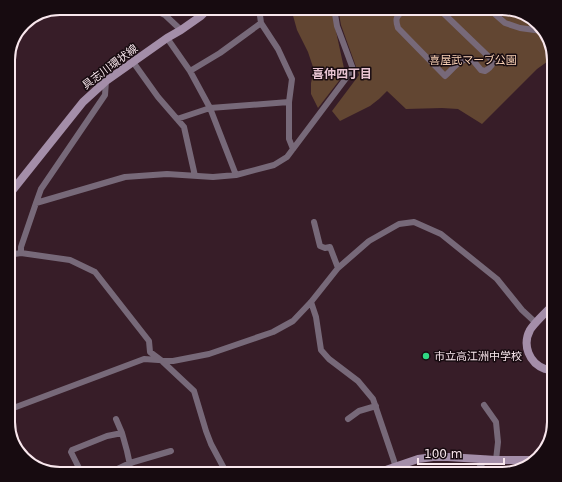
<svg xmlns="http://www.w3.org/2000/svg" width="562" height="482" font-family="'DejaVu Sans','Noto Sans JP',sans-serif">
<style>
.green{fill:#624632}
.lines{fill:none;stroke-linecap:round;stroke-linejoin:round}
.street{stroke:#776979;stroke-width:6}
.secondary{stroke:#a48ea9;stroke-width:8}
.poi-dot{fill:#2fd883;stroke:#170b10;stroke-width:1.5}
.labels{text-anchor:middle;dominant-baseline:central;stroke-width:3;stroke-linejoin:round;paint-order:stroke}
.park-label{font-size:11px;fill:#fbd3b6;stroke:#170b10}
.street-label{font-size:11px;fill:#f9e7ed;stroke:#170b10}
.poi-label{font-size:11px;fill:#f9e7ed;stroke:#170b10;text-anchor:start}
.neighbourhood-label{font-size:12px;font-weight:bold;fill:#e8c4d2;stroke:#170b10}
.rim{fill:none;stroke:#f9e7ed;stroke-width:2}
</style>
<rect width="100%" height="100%" fill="#371d28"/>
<path class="green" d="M293,8H331L345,73L318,108L311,94V83L314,70L308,52L297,30L292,12Z
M338,8H502L539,23L554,61L551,59L537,69L482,124L458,109L442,108L406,109L387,91L379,99L370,106L340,121L332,111L359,75L341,25Z"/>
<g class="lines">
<path class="street" d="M150,8L165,15L181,30
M259,8L261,23L278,49L292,79L289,102V139L293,149
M406,8C398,16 394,16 398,28L445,76C453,69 459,59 471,58L481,70L485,71C489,69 491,67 493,63L491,59L438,8
M488,8L505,23L520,28L542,31
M167,38L190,71L210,108L236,175
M133,62L158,97L184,127L195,176
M190,71L220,53L261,23
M177,119L210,108L289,102
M36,203L125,177L167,174L213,177L236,175L274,165L287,157L353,69L337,26L334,8
M314,222L320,246L325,248L330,247L338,268
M21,253V247L36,203L41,189L105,95L106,81
M8,255L21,253L70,260L95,272L149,341L150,352L162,361L194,391L206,431L211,444L227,474
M311,302L316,317L321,350L329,359L358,381L373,399L394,461L397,474
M484,405L496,422L498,442L496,460
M8,410L144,359L173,361L209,354L273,332L293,321L311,302L338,268L369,241L399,224L414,222L441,234L497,279L522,310L536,323
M116,419L122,433L127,451L132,474
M348,419L359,411L376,406
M82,474L71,452L72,450L107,436L122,433
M107,474L130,463L171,451
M213,474L223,467
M474,474L486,459"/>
<path class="secondary" d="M8,196L83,102L106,81L167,38L181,30L201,16L209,8
M554,370C551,370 547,370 545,369C529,363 522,345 530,330C534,323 548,310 554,304
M374,474L418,459L433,457H448L496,460H534"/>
</g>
<circle class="poi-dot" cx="426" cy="356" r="4"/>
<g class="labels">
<g class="park-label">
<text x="473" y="60">喜屋武マーブ公園</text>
</g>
<g class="street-label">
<text transform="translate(110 67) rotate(-37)">具志川環状線</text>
</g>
<g class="poi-label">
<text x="434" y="356">市立高江洲中学校</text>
</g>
<g class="neighbourhood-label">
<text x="342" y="74">喜仲四丁目</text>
</g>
</g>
<path d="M0 0H562V482H0ZM60 15H502A45 45 0 0 1 547 60V422A45 45 0 0 1 502 467H60A45 45 0 0 1 15 422V60A45 45 0 0 1 60 15Z" fill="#170b10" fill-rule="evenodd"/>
<path class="rim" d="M60 15H502A45 45 0 0 1 547 60V422A45 45 0 0 1 502 467H60A45 45 0 0 1 15 422V60A45 45 0 0 1 60 15Z"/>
<path d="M418 458v6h86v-6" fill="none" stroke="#f9e7ed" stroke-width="2"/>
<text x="424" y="458" font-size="12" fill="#f9e7ed" stroke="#170b10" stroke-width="3" paint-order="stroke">100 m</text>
</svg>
